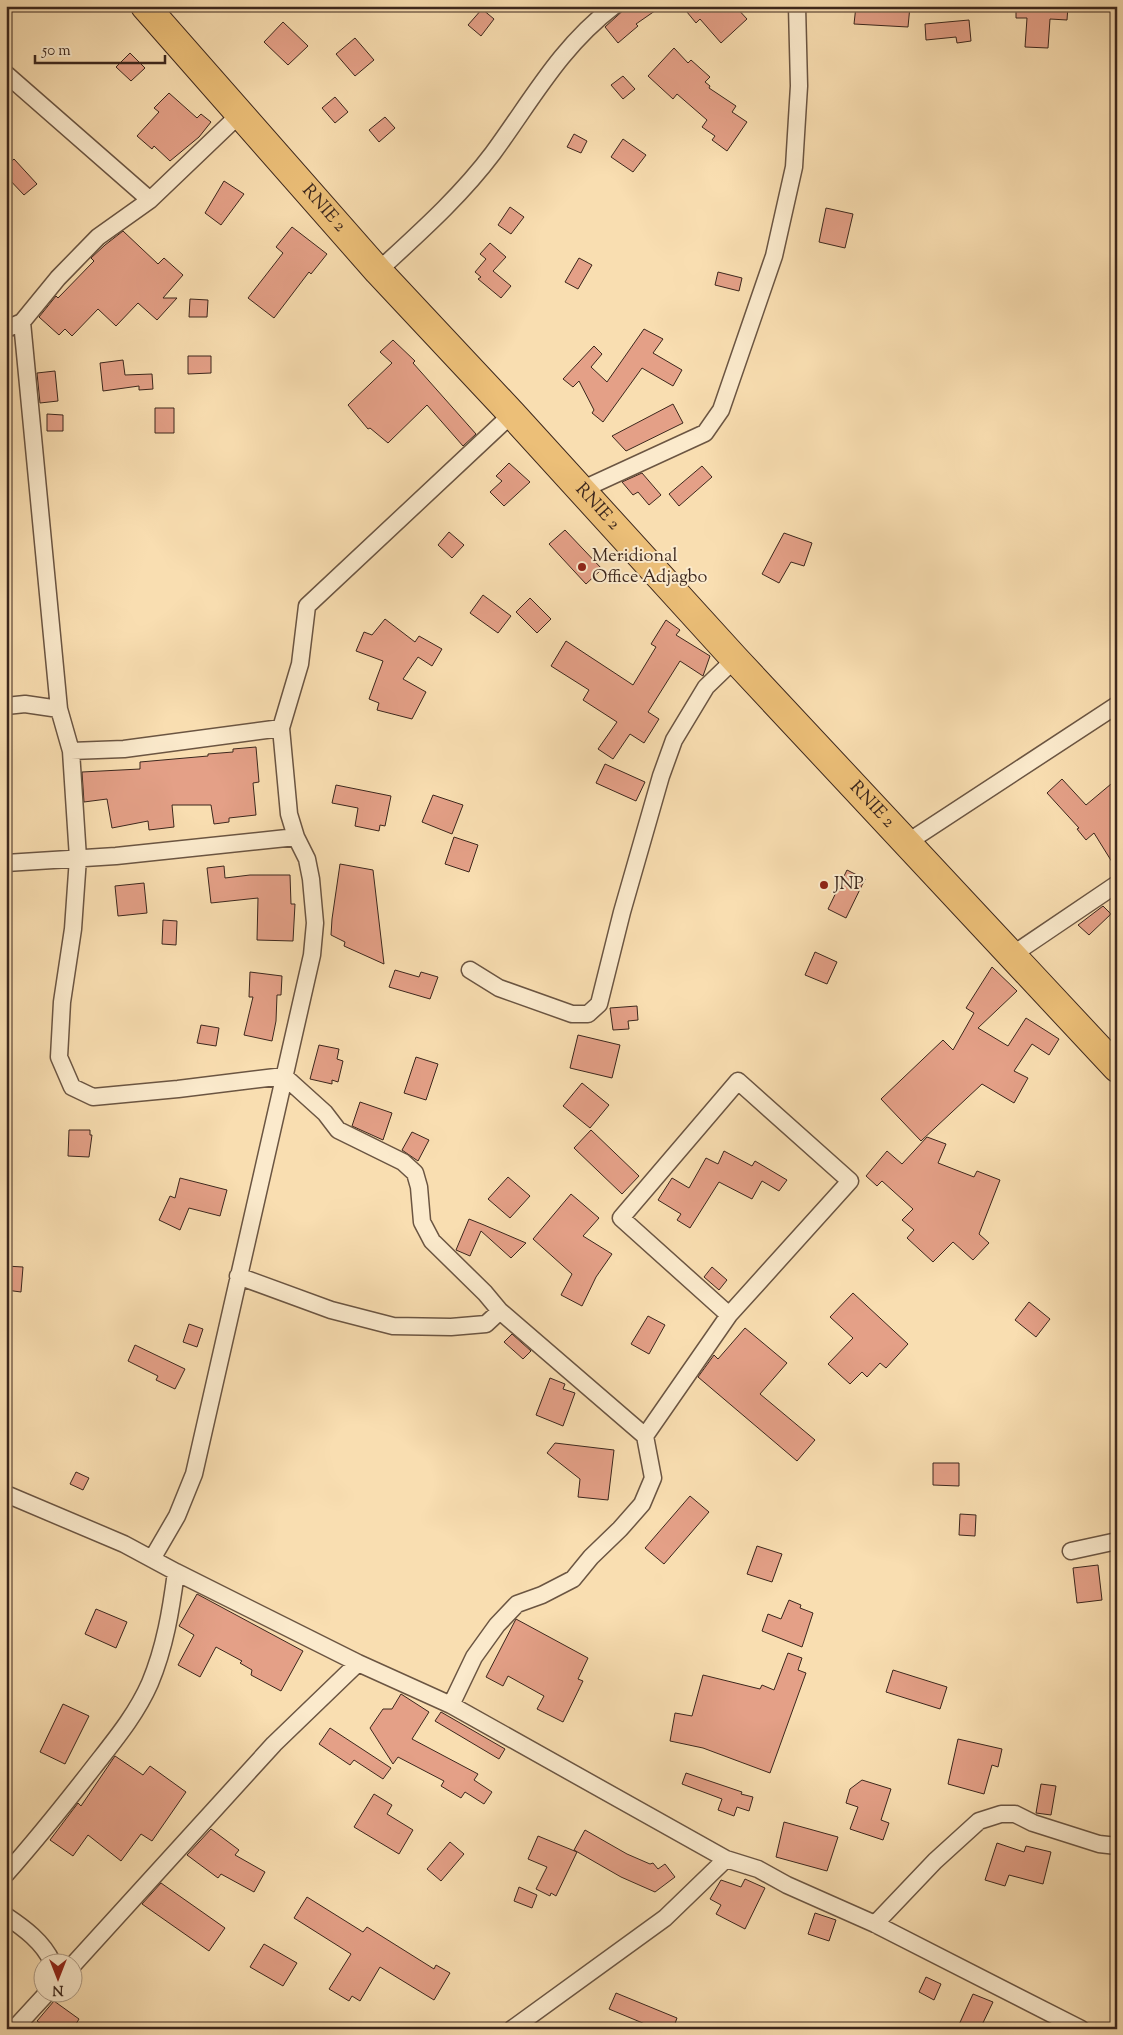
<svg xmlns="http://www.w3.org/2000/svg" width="1123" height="2035" font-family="'Sorts Mill Goudy',serif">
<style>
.building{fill:#e4a087;stroke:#3c271d}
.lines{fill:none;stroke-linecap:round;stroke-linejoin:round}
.minor-casing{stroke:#6b5542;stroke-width:19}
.trunk-casing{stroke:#3c271d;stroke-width:30}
.minor{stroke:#fbeacc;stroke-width:16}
.trunk{stroke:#ecbf78;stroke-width:28}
.poi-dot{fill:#8f2418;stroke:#fbeacc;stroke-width:2}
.labels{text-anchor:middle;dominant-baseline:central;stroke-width:4;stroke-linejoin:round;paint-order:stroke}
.street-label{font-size:18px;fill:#3c271d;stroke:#fbeacc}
.poi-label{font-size:18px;fill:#3c271d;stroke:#fbeacc;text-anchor:start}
</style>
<rect width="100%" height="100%" fill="#f9deb1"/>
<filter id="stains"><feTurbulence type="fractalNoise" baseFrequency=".004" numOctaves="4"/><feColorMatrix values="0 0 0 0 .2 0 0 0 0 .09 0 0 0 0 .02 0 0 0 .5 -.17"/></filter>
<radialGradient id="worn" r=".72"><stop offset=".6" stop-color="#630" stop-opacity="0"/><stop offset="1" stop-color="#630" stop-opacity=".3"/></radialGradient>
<path class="building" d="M628,6H662L636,24L638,26L618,43L605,27Z
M682,6H735L747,19L721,43L700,19L696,23Z
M856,6H910L908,27L854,24Z
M1016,6H1068L1067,20L1050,19L1048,48L1025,47L1027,18H1016Z
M482,9L494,19L481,36L468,25Z
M969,20L971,41L957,43L956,37L926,40L925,24Z
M283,22L308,46L288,65L264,42Z
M355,38L374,60L355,76L336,54Z
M674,48L688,63L691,60L710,77L705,82L710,86L709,88L736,106L732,112L747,122L727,151L712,140L715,136L702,127L707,120L677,94L673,99L648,76Z
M130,53L145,68L131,81L116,67Z
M623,76L635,89L623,99L611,85Z
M169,93L197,118L201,114L211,122L199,137L170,161L154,146L152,149L137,136L159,112L154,108Z
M335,97L348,112L335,123L322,108Z
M385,117L395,128L379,142L369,130Z
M574,134L587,141L581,153L567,147Z
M623,139L646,155L633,172L611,157Z
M14,159L37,184L24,195L6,176V166Z
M224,181L244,194L221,225L205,213Z
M510,207L524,217L511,234L498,225Z
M826,208L853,214L845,248L819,242Z
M292,227L327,254L311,274L309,272L274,318L248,298L283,253L276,247Z
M123,231L158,264L164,258L183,275L163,298H177L157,320L138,303L116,326L98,309L72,336L65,329L59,335L39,317L56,296L58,298L94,261L91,258L105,245Z
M490,243L506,257L493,271L511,286L501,298L478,279L481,277L475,272L486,259L480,254Z
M579,258L592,265L578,289L565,282Z
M718,272L742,278L739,291L715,285Z
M190,299L208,300L207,317H189Z
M644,329L663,339L653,353L682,370L673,386L642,368L603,422L592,413L594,410L579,381L573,387L563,379L594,346L602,354L591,367L607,382Z
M393,340L415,361L413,363L476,434L463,446L427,405L388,443L370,428L368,429L348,405L392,363L380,352Z
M188,356H211V373L188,374Z
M123,360L125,375L152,374L153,389L139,390V386L103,391L100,363Z
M55,371L58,401L40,403L37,373Z
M673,404L683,423L626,451L612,436Z
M155,408H174V433H155Z
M47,414L63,415V431H47Z
M509,463L530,482L504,506L490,492L502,481L496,476Z
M702,466L712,477L679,506L669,494Z
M642,473L661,495L649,505L638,492L633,495L622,482Z
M565,530L602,569L586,584L549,544Z
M449,532L464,545L452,558L438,545Z
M784,533L812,543L804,566L791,562L779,583L762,574Z
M483,595L511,616L498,633L470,613Z
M530,598L551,619L537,633L516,612Z
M385,619L415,642L419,636L442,649L432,666L418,657L403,679L426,692L412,719L377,710L379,703L369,699L383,661L356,651L364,632L372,635Z
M666,620L680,630L676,635L710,656L703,676L680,661L648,712L659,719L644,743L630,734L613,759L598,749L617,722L583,700L589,690L551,666L566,641L633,685L656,647L651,644Z
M256,747L259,782L253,783L256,815L229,818V822L214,824L211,805H172L174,827L149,830L148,821L112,828L107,799L84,802L82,772L140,769V762L208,756V754L233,752V749Z
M605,764L645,782L636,801L596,783Z
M1062,779L1086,805L1117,779V870L1094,833L1086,840L1077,829L1079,828L1047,793Z
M336,785L391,796L385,826L380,825L379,831L355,826L358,808L332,803Z
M433,795L463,805L452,834L422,822Z
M454,837L478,845L469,872L445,864Z
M340,864L373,870L384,964L344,946L345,942L331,935L332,919Z
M224,866L225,878L250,875H290L291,904H295L293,941L257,940L258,898L211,903L207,868Z
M847,870L865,879L846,918L828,909Z
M144,883L147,913L118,916L115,886Z
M1103,906L1111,914L1089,935L1078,925Z
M163,920L177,921L176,945L162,944Z
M815,952L837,962L827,984L805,975Z
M992,967L1017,991L978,1028L1008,1046L1026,1018L1059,1039L1049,1055L1032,1044L1014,1071L1028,1078L1014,1103L982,1084L921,1141L881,1099L943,1040L953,1050L974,1013L966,1008Z
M395,970L419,977L421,972L438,977L430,999L389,987Z
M250,972L282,976L281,995H277L276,1021L272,1041L244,1035L253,997H249Z
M637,1006L638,1020L628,1021L629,1029L613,1030L610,1008Z
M201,1025L219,1028L216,1046L197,1043Z
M578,1035L620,1045L612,1078L570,1068Z
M319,1045L339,1049L337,1059L343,1061L338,1082L332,1080V1084L310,1079Z
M416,1057L438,1064L426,1100L404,1093Z
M582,1083L609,1105L590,1128L563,1106Z
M360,1102L392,1113L383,1140L352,1126Z
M69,1130H90V1135H92L89,1157L68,1156Z
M591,1130L639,1176L622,1194L574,1148Z
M412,1132L429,1140L418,1161L402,1150Z
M927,1137L946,1144L938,1163L974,1177L977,1171L1000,1180L979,1234L989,1243L973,1260L953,1242L933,1262L907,1238L914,1230L902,1220L913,1209L882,1181L877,1186L866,1176L887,1151L902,1164Z
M724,1151L752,1166L755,1161L787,1180L779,1191L762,1181L752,1199L719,1182L690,1228L677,1220L681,1214L658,1200L672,1178L689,1188L706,1158L718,1164Z
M508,1177L530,1196L510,1218L488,1199Z
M180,1178L227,1190L220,1216L189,1208L180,1230L159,1220L170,1196L175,1198Z
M571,1194L599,1218L583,1236L612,1254L596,1277L582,1306L561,1295L572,1274L533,1239Z
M469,1219L484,1225L526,1243L511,1258L481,1231L470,1256L456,1250Z
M6,1266L23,1267L21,1292L6,1290Z
M712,1267L727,1280L719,1290L704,1277Z
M853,1293L908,1344L886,1368L880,1363L867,1377L862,1372L850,1384L828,1364L853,1338L830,1317Z
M1029,1302L1050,1319L1036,1337L1015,1320Z
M648,1316L665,1325L649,1354L631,1344Z
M189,1324L203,1329L197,1347L183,1342Z
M745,1328L787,1363L760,1394L815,1440L797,1461L698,1377L714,1355L718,1359Z
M512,1334L531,1351L523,1359L504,1342Z
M135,1345L185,1369L175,1389L156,1380L158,1376L128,1361Z
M550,1378L565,1384L563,1389L575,1393L563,1426L536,1415Z
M555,1443L614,1450L608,1500L578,1497L580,1479L547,1453Z
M933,1463H959V1486L933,1485Z
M76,1472L89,1478L83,1490L70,1484Z
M690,1496L709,1512L664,1564L645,1548Z
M960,1514L976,1515L975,1536L959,1535Z
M757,1546L782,1554L772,1582L747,1574Z
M1098,1565L1102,1600L1077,1603L1073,1568Z
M197,1594L303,1651L281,1691L251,1675L252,1670L240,1663L242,1661L216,1647L200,1677L178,1665L194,1635L179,1626Z
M789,1600L801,1605L800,1608L813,1613L802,1647L762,1631L768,1614L781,1619Z
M96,1609L127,1622L116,1648L85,1634Z
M516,1619L588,1658L578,1679L583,1681L563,1722L537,1709L544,1696L508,1676L503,1686L486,1677Z
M788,1653L802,1658L798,1670L806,1673L770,1773L703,1748L670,1741L675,1713L692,1716L703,1675L760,1689L762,1685L774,1690Z
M893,1670L947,1687L940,1709L886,1692Z
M401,1694L429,1712L412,1739L478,1774L474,1780L492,1792L484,1804L465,1792L461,1798L441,1786L444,1781L398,1757L393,1764L370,1728L383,1709H392Z
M63,1704L89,1716L65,1764L40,1752Z
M441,1712L505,1749L499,1759L435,1721Z
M330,1728L391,1768L383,1779L354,1760L350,1765L319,1744Z
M958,1739L1002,1749L998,1767L992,1765L984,1794L948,1784Z
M115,1756L143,1775L150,1766L186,1792L152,1841L141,1834L121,1861L88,1835L73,1856L50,1840L78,1803L81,1806Z
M686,1773L742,1792L741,1794L753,1797L749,1811L737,1807L734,1816L718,1810L722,1799L682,1784Z
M862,1780L891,1789L881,1820L889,1823L883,1840L850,1829L858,1807L846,1803L850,1789Z
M1041,1784L1056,1786L1051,1815L1036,1813Z
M374,1794L392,1805L387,1814L413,1830L399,1854L354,1827Z
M784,1822L838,1837L827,1871L776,1857Z
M211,1829L239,1850L235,1855L265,1872L254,1892L221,1874L218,1878L187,1855Z
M585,1830L627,1854L650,1864L653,1863L658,1869L665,1864L675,1877L655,1892L621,1877L574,1850Z
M538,1836L577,1852L556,1896L551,1893L550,1896L536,1889L547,1867L528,1859Z
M450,1842L464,1854L441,1881L427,1869Z
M997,1843L1024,1852L1026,1846L1051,1852L1043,1884L1009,1875L1005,1886L985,1880Z
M745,1879L765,1888L745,1929L716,1914L721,1905L710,1899L721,1880L741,1887Z
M161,1883L225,1928L209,1951L142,1904Z
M519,1887L537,1895L532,1908L514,1901Z
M307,1897L363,1932L367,1927L434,1969L436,1965L450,1973L434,2000L380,1967L360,2001L352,1996L349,2001L329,1989L351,1954L294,1918Z
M815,1913L836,1920L829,1941L808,1934Z
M264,1944L297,1963L283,1986L250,1967Z
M926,1977L941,1984L934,2000L919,1992Z
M616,1993L677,2018L673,2029H657L609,2009Z
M973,1994L993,2002L980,2029H957Z
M54,2001L79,2019L73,2029H48L37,2021Z"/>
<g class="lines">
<defs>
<path id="minor" d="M6,74L150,200
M378,271C418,234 460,197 493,153C532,100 560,47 614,6
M22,322L59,709L71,751L78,858L73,929L62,1002L59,1057L72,1087L93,1097L178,1089L284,1076L325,1113L338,1130L403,1162L415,1173L419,1187L422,1222L432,1241L485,1293L500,1311L645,1436
M6,329L22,322L58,278L98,237L150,200L240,114
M581,490L705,433L721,410L774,256L794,167L799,86L797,6
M6,706L25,704L59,709
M71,751L124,749L281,728
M908,842L1117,705
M6,863L116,856L296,837
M1012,955L1117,884
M470,970L499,988L572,1014H588L599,1004L622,912L661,776L674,740L706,687L735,659
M738,1081L850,1181L729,1315L621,1218Z
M238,1276L331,1310L393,1326L451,1327L486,1324L500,1311
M6,1494L124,1544L176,1572L358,1663L451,1705L726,1859L758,1869L787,1885L875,1924L1081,2029
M1071,1551L1117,1541
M152,1559L177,1516L194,1474L312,955L315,923L311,879L307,859L296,837L289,814L281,728L300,664L307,606L512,414
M451,1705L474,1657L497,1625L517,1604L542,1595L573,1579L591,1557L620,1529L642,1504L653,1478L645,1436L729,1315
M6,1874C36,1840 65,1804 93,1768C114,1741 136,1715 150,1683C165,1647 171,1610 176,1572
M6,1916C24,1928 43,1942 52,1962
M875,1924L935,1861L979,1821L1001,1814H1015L1033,1823L1099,1844L1117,1846
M72,1966L274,1744L358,1663
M14,2029L48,1992
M512,2029L665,1918L726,1859"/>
<g id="trunk">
<path id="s1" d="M145,6L378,271L512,414L735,659L1117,1068"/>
</g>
</defs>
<use href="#minor" class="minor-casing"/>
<use href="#trunk" class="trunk-casing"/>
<use href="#minor" class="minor"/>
<use href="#trunk" class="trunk"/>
</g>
<g class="poi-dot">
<circle cx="582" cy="567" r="5"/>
<circle cx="824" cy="885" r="5"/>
</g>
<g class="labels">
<g class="street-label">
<text stroke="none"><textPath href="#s1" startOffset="270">RNIE 2</textPath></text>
<text stroke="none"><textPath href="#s1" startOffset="675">RNIE 2</textPath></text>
<text stroke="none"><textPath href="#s1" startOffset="1080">RNIE 2</textPath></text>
</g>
<g class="poi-label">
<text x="592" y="557">Meridional<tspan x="592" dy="21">Office Adjagbo</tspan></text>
<text x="834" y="885">JNP</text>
</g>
</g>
<rect width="1123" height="2035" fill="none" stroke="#f9deb1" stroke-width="25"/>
<rect x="8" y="8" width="1108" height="2020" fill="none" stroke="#3c271d" stroke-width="2.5"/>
<rect x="12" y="12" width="1098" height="2010" fill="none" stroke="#3c271d"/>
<g transform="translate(58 1978) rotate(180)"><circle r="24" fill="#fbeacc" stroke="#af9c86"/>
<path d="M0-4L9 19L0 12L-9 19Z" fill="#8f2418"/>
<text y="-8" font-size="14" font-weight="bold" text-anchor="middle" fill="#3c271d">N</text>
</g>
<path d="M35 55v8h130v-8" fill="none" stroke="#3c271d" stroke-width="2.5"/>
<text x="42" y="55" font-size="15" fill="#3c271d" stroke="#fbeacc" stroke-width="4" paint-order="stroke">50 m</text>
<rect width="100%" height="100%" filter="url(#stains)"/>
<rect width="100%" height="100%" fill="url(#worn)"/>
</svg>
